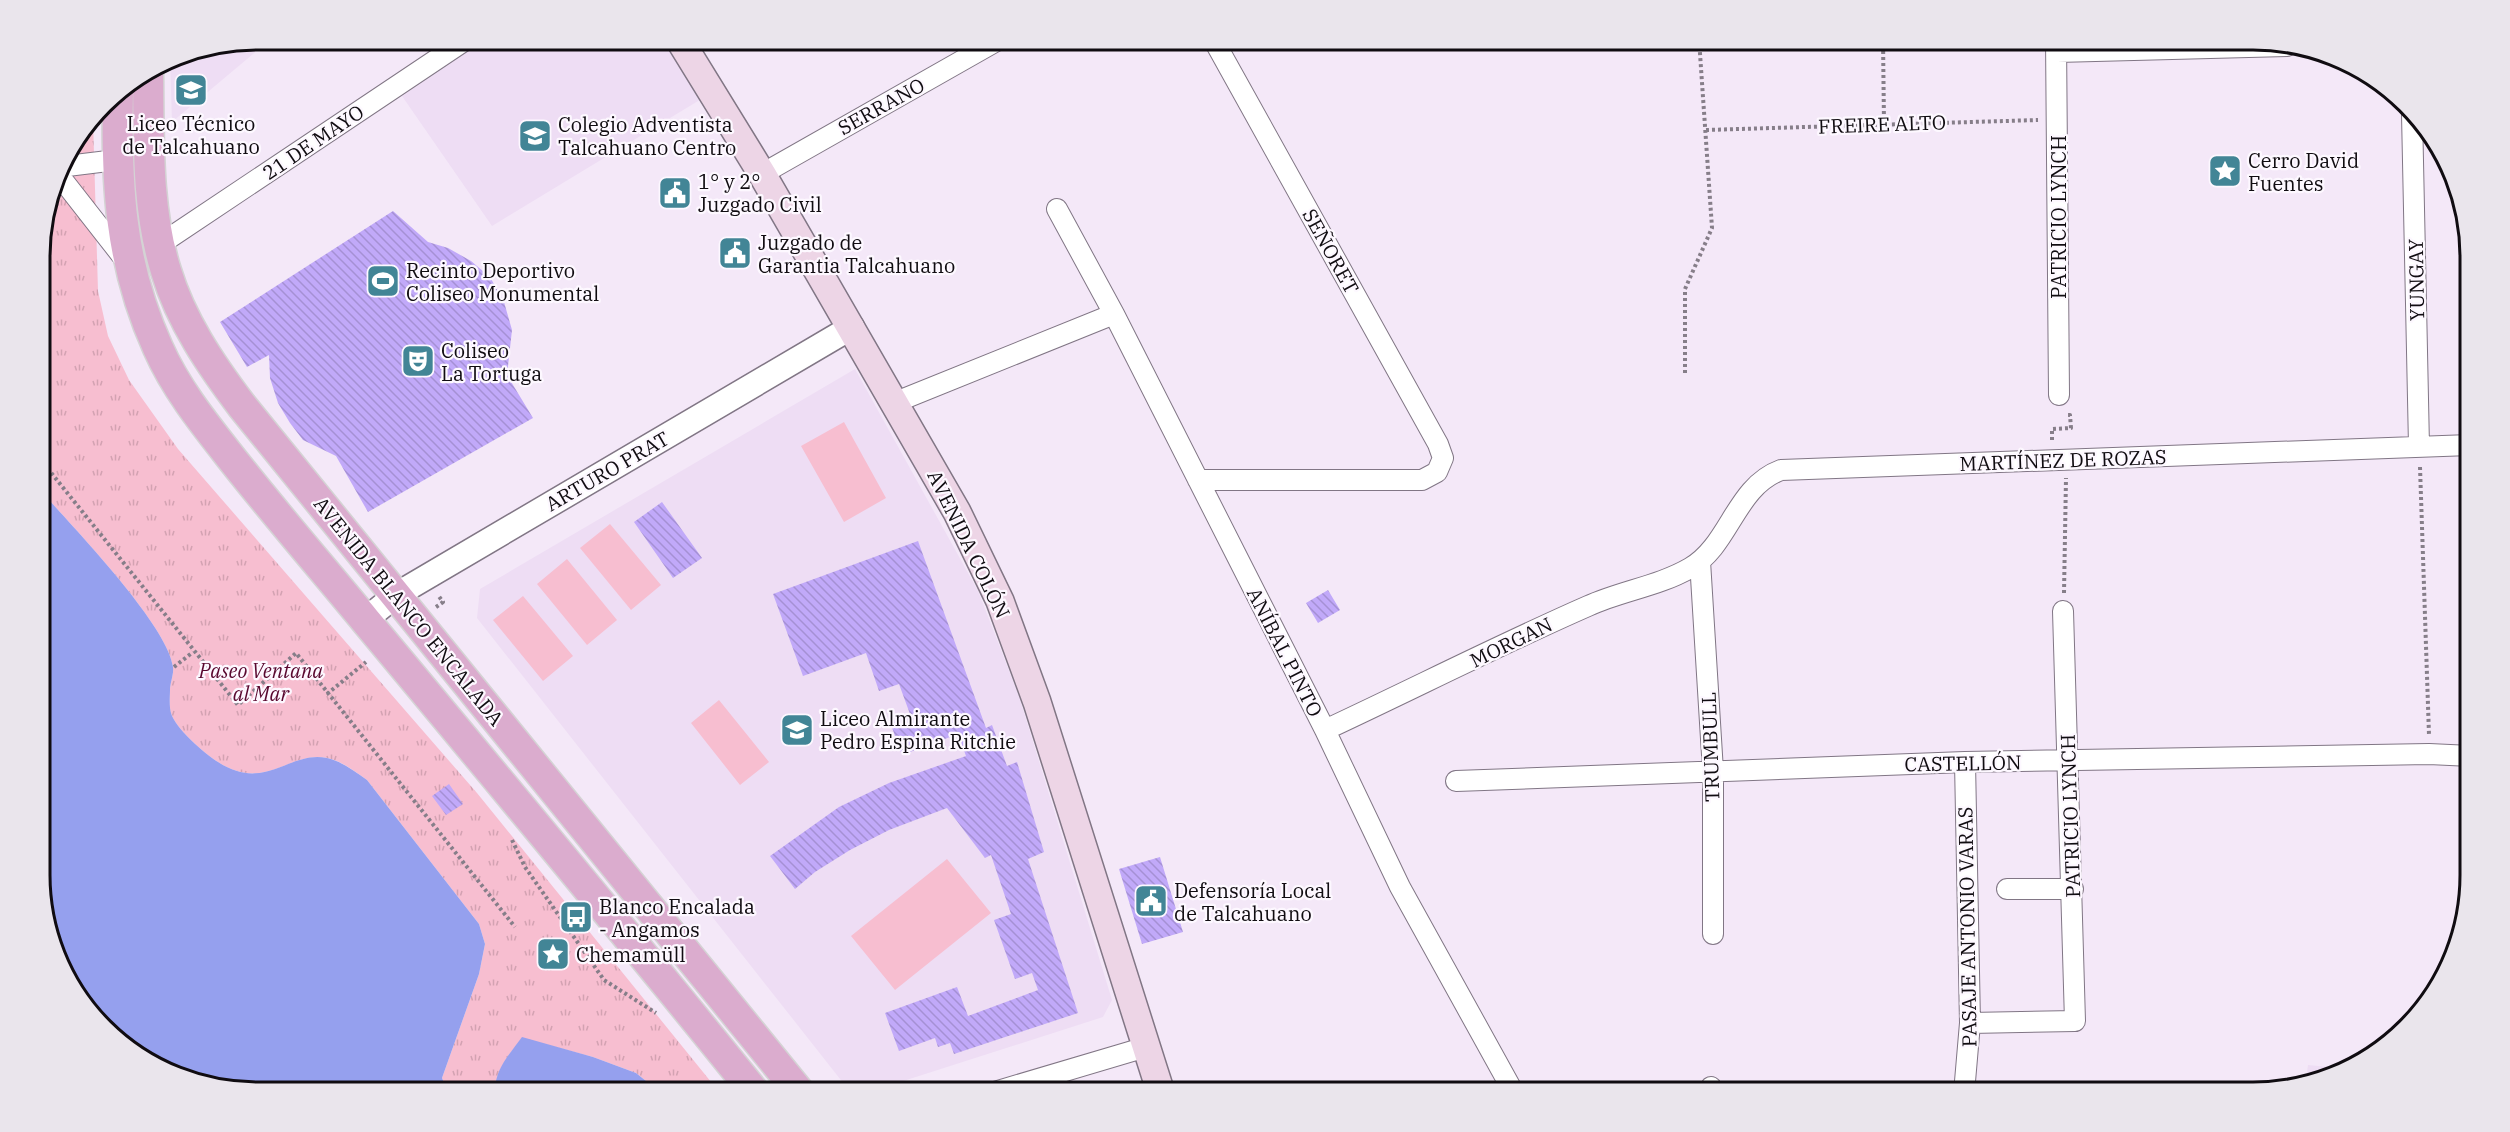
<svg xmlns="http://www.w3.org/2000/svg" width="2510" height="1132" font-family="'IBM Plex Serif',serif">
<style>
.built{fill:#eeddf4}
.grass{fill:url(#grass-tufts)}
.garden{fill:#f7bed0}
.water{fill:#95a0ee}
.building{fill:url(#building-back-hatch)}
.lines{fill:none;stroke-linecap:round;stroke-linejoin:round}
.minor-casing{stroke:#817685;stroke-width:22}
.tertiary-casing{stroke:#817685;stroke-width:27}
.secondary-casing{stroke:#817685;stroke-width:30}
.primary-casing{stroke:#d4d3d4;stroke-width:33}
.path{stroke:#867e89;stroke-width:4;stroke-dasharray:3 3;stroke-linecap:butt}
.minor{stroke:#fff;stroke-width:20}
.tertiary{stroke:#fff;stroke-width:24}
.secondary{stroke:#edd5e6;stroke-width:27}
.primary{stroke:#dbacce;stroke-width:30}
.labels{text-anchor:middle;dominant-baseline:central;stroke-width:4.5;stroke-linejoin:round;paint-order:stroke}
.street-label{font-size:20px;fill:#100c11;stroke:#fdf8ff}
.poi-label{font-size:20px;fill:#100c11;stroke:#fdf8ff;text-anchor:start}
.park-label{font-size:20px;font-style:italic;fill:#59082f;stroke:#fdf8ff}
.rim{fill:none;stroke:#100c11;stroke-width:3}
</style>
<defs>
<pattern id="grass-tufts" width="24" height="20" patternUnits="userSpaceOnUse" patternTransform="scale(1.5)"><rect width="24" height="20" fill="#f7bed0"/><path d="M3 7l-1-3M5 7V3M7 7l1-3M15 17l-1-3M17 17v-4M19 17l1-3" fill="none" stroke="#d3a2b2"/></pattern>
<pattern id="building-back-hatch" width="6" height="6" patternUnits="userSpaceOnUse" patternTransform="scale(1.5)"><rect width="6" height="6" fill="#c1a9f9"/><path d="M-1 5l2 2M0 0l6 6M5-1l2 2" fill="none" stroke="#a590d4"/></pattern>
</defs>
<rect width="100%" height="100%" fill="#f4e8f8"/>
<path class="built" d="M256,39H271L172,122L170,57Z
M487,39H666L703,98L492,226L402,96Z
M855,369L978,591L1019,696L1112,1000L1103,1017L869,1092L844,1084L477,618L480,589Z
M2308,1065L2340,1068L2306,1079Z"/>
<path class="grass" d="M93,119L98,291L108,336L129,380L178,449L477,793L720,1093H661L636,1073L593,1057L522,1038C509,1055 495,1070 495,1093H448L442,1078L479,974L485,944L479,924L367,780C354,771 342,761 327,758C290,750 266,793 218,762C204,753 175,728 171,713C169,707 170,696 170,690C170,683 174,674 173,667C168,625 71,525 40,490L39,242L62,160Z"/>
<path class="garden" d="M844,422L886,498L844,522L801,446Z
M610,524L661,585L631,610L580,548Z
M567,559L617,620L587,645L537,584Z
M523,596L573,656L543,681L493,620Z
M719,700L769,762L740,785L691,723Z
M947,859L991,913L895,990L851,936Z"/>
<path class="water" d="M40,490C71,525 168,625 173,667C174,674 170,683 170,690C170,696 169,706 171,713C175,728 204,753 218,762C266,793 289,750 327,758C341,761 354,771 367,780L479,924L485,944L479,974L442,1078L448,1093H256L173,1076L84,1008L41,905Z
M522,1037L593,1057L636,1073L661,1093H495C494,1070 509,1055 522,1037Z"/>
<path class="building" d="M393,211L428,242L448,248L471,261L490,277L504,302L512,330L507,375L533,418L368,512L336,456L303,440L290,423L278,403L270,378L269,355L247,367L220,322Z
M662,502L702,558L673,578L634,522Z
M918,541L986,728L992,725L1007,766L1017,762L1044,852L1028,859L1078,1013L954,1054L950,1043L938,1047L935,1038L899,1051L885,1013L957,987L968,1016L1038,990L1032,973L1015,979L994,920L1011,914L991,855L985,858L947,808L889,830L850,850L815,872L795,889L770,856L839,807L889,783L966,756L958,734L902,755L890,722L910,714L899,684L879,691L866,653L803,676L773,594Z
M1328,590L1340,610L1318,623L1306,603Z
M449,784L463,804L446,815L432,796Z
M1160,857L1183,932L1142,944L1119,869Z"/>
<g class="lines">
<defs>
<path id="minor" d="M2056,39L2059,395
M2057,52L2287,46
M2412,114L2419,446
M59,167L116,160
M58,174L126,261
M762,174L1000,39
M1057,209L1114,314L1325,730L1400,887L1514,1093
M159,245L467,39
M896,402L1114,314
M1198,480H1422L1437,472L1443,458L1438,444L1213,39
M1700,561L1713,771V934
M1325,730C1413,689 1499,645 1588,606C1621,591 1659,586 1690,568C1730,545 1735,487 1781,470L2470,445
M1456,781L1965,762L2429,754L2471,756
M2007,889H2073
M1970,1023L2075,1021L2063,611
M991,1093L1146,1047
M1708,1093L1711,1087
M1964,1093L1970,1023L1965,762"/>
<path id="tertiary" d="M365,620L396,595L852,327"/>
<path id="secondary" d="M679,39L762,174L957,512L1000,601L1037,702L1161,1093"/>
<path id="primary" d="M148,71C149,138 146,207 166,271C181,321 211,365 242,406L800,1093
M118,90C116,182 119,262 158,348C177,391 207,427 236,464C278,517 322,568 365,620C496,777 627,934 755,1093"/>
</defs>
<use href="#minor" class="minor-casing"/>
<use href="#tertiary" class="tertiary-casing"/>
<use href="#secondary" class="secondary-casing"/>
<use href="#primary" class="primary-casing"/>
<path class="path" d="M1883,39L1884,124
M1706,130L2038,120
M1685,373V289L1712,228L1699,39
M2052,440V429L2071,428L2070,415H2067
M40,459L238,705L296,653L515,927
M2420,467L2429,735
M2064,593L2066,478
M436,607L443,602L438,595
M174,667L193,652
M327,694L366,662
M512,840L525,867L604,980L656,1013"/>
<use href="#minor" class="minor"/>
<use href="#tertiary" class="tertiary"/>
<use href="#secondary" class="secondary"/>
<use href="#primary" class="primary"/>
</g>
<defs>
<symbol id="school-square" viewBox="-11 -11 22 22"><rect x="-9" y="-9" width="18" height="18" rx="4" fill="#428596" stroke="#fdf8ff"/><path d="M0-5L7-2L0 1L-7-2ZM-4 1L0 2.5L4 1V4Q0 6-4 4Z" fill="#fff"/></symbol>
<symbol id="sight-square" viewBox="-11 -11 22 22"><rect x="-9" y="-9" width="18" height="18" rx="4" fill="#428596" stroke="#fdf8ff"/><path d="M0-6L1.8-2.2L6-1.7L2.9 1.2L3.7 5.4L0 3.3L-3.7 5.4L-2.9 1.2L-6-1.7L-1.8-2.2Z" fill="#fff"/></symbol>
<symbol id="civic-square" viewBox="-11 -11 22 22"><rect x="-9" y="-9" width="18" height="18" rx="4" fill="#428596" stroke="#fdf8ff"/><path d="M-.6-6.5H3V-4.5H.6V-3L4-1V1h2V6H-6V1h2V-1L-.6-3ZM-1.2 2.5V6h2.4V2.5Z" fill="#fff"/></symbol>
<symbol id="stadium-square" viewBox="-11 -11 22 22"><rect x="-9" y="-9" width="18" height="18" rx="4" fill="#428596" stroke="#fdf8ff"/><path d="M0-5a6.5 5 0 1 0 0 10a6.5 5 0 1 0 0-10ZM-3.5-1.8h7v3.6h-7Z" fill="#fff"/></symbol>
<symbol id="theatre-square" viewBox="-11 -11 22 22"><rect x="-9" y="-9" width="18" height="18" rx="4" fill="#428596" stroke="#fdf8ff"/><path d="M-5-5.5Q0-4 5-5.5V0Q5 5 0 6Q-5 5-5 0ZM-3.3-2.5H-1v1.5H-3.3ZM1-2.5H3.3v1.5H1ZM-2.8 1Q0 5.5 2.8 1Z" fill="#fff"/></symbol>
<symbol id="bus-square" viewBox="-11 -11 22 22"><rect x="-9" y="-9" width="18" height="18" rx="4" fill="#428596" stroke="#fdf8ff"/><path d="M-5-6H5V4H4V6H2V4H-2V6H-4V4H-5ZM-3.5-4V0h7V-4ZM-3.5 1.2v1.5H-2V1.2ZM2 1.2v1.5H3.5V1.2Z" fill="#fff"/></symbol>
</defs>
<g fill-rule="evenodd">
<use href="#school-square" x="172" y="71" width="38" height="38"/>
<use href="#school-square" x="516" y="117" width="38" height="38"/>
<use href="#sight-square" x="2206" y="152" width="38" height="38"/>
<use href="#civic-square" x="656" y="174" width="38" height="38"/>
<use href="#civic-square" x="716" y="234" width="38" height="38"/>
<use href="#stadium-square" x="364" y="262" width="38" height="38"/>
<use href="#theatre-square" x="399" y="342" width="38" height="38"/>
<use href="#school-square" x="778" y="711" width="38" height="38"/>
<use href="#civic-square" x="1132" y="882" width="38" height="38"/>
<use href="#bus-square" x="557" y="898" width="38" height="38"/>
<use href="#sight-square" x="534" y="935" width="38" height="38"/>
</g>
<g class="labels">
<g class="street-label">
<text transform="translate(881 106) rotate(-29)">SERRANO</text>
<text transform="translate(1882 124) rotate(-2)">FREIRE ALTO</text>
<text transform="translate(313 142) rotate(-34)">21 DE MAYO</text>
<text transform="translate(2058 217) rotate(-90)">PATRICIO LYNCH</text>
<text transform="translate(1331 251) rotate(61)">SEÑORET</text>
<text transform="translate(2416 280) rotate(-91)">YUNGAY</text>
<text transform="translate(2063 460) rotate(-2)">MARTÍNEZ DE ROZAS</text>
<text transform="translate(607 471) rotate(-30)">ARTURO PRAT</text>
<text transform="translate(969 544) rotate(64)">AVENIDA COLÓN</text>
<text transform="translate(409 611) rotate(51)">AVENIDA BLANCO ENCALADA</text>
<text transform="translate(1511 642) rotate(-26)">MORGAN</text>
<text transform="translate(1285 652) rotate(63)">ANÍBAL PINTO</text>
<text transform="translate(1710 747) rotate(-92)">TRUMBULL</text>
<text transform="translate(1963 763) rotate(-1)">CASTELLÓN</text>
<text transform="translate(2070 816) rotate(-92)">PATRICIO LYNCH</text>
<text transform="translate(1967 927) rotate(-91)">PASAJE ANTONIO VARAS</text>
</g>
<g class="poi-label">
<text x="191" y="123" text-anchor="middle">Liceo Técnico<tspan x="191" dy="23">de Talcahuano</tspan></text>
<text x="558" y="124">Colegio Adventista<tspan x="558" dy="23">Talcahuano Centro</tspan></text>
<text x="2248" y="160">Cerro David<tspan x="2248" dy="23">Fuentes</tspan></text>
<text x="698" y="181">1° y 2°<tspan x="698" dy="23">Juzgado Civil</tspan></text>
<text x="758" y="242">Juzgado de<tspan x="758" dy="23">Garantia Talcahuano</tspan></text>
<text x="406" y="270">Recinto Deportivo<tspan x="406" dy="23">Coliseo Monumental</tspan></text>
<text x="441" y="350">Coliseo<tspan x="441" dy="23">La Tortuga</tspan></text>
<text x="820" y="718">Liceo Almirante<tspan x="820" dy="23">Pedro Espina Ritchie</tspan></text>
<text x="1174" y="890">Defensoría Local<tspan x="1174" dy="23">de Talcahuano</tspan></text>
<text x="599" y="906">Blanco Encalada<tspan x="599" dy="23">- Angamos</tspan></text>
<text x="576" y="954">Chemamüll</text>
</g>
<g class="park-label">
<text x="261" y="670">Paseo Ventana<tspan x="261" dy="23">al Mar</tspan></text>
</g>
</g>
<path d="M0 0H2510V1132H0ZM257 50H2253A207 207 0 0 1 2460 257V875A207 207 0 0 1 2253 1082H257A207 207 0 0 1 50 875V257A207 207 0 0 1 257 50Z" fill="#eae5ec" fill-rule="evenodd"/>
<path class="rim" d="M257 50H2253A207 207 0 0 1 2460 257V875A207 207 0 0 1 2253 1082H257A207 207 0 0 1 50 875V257A207 207 0 0 1 257 50Z"/>
</svg>
